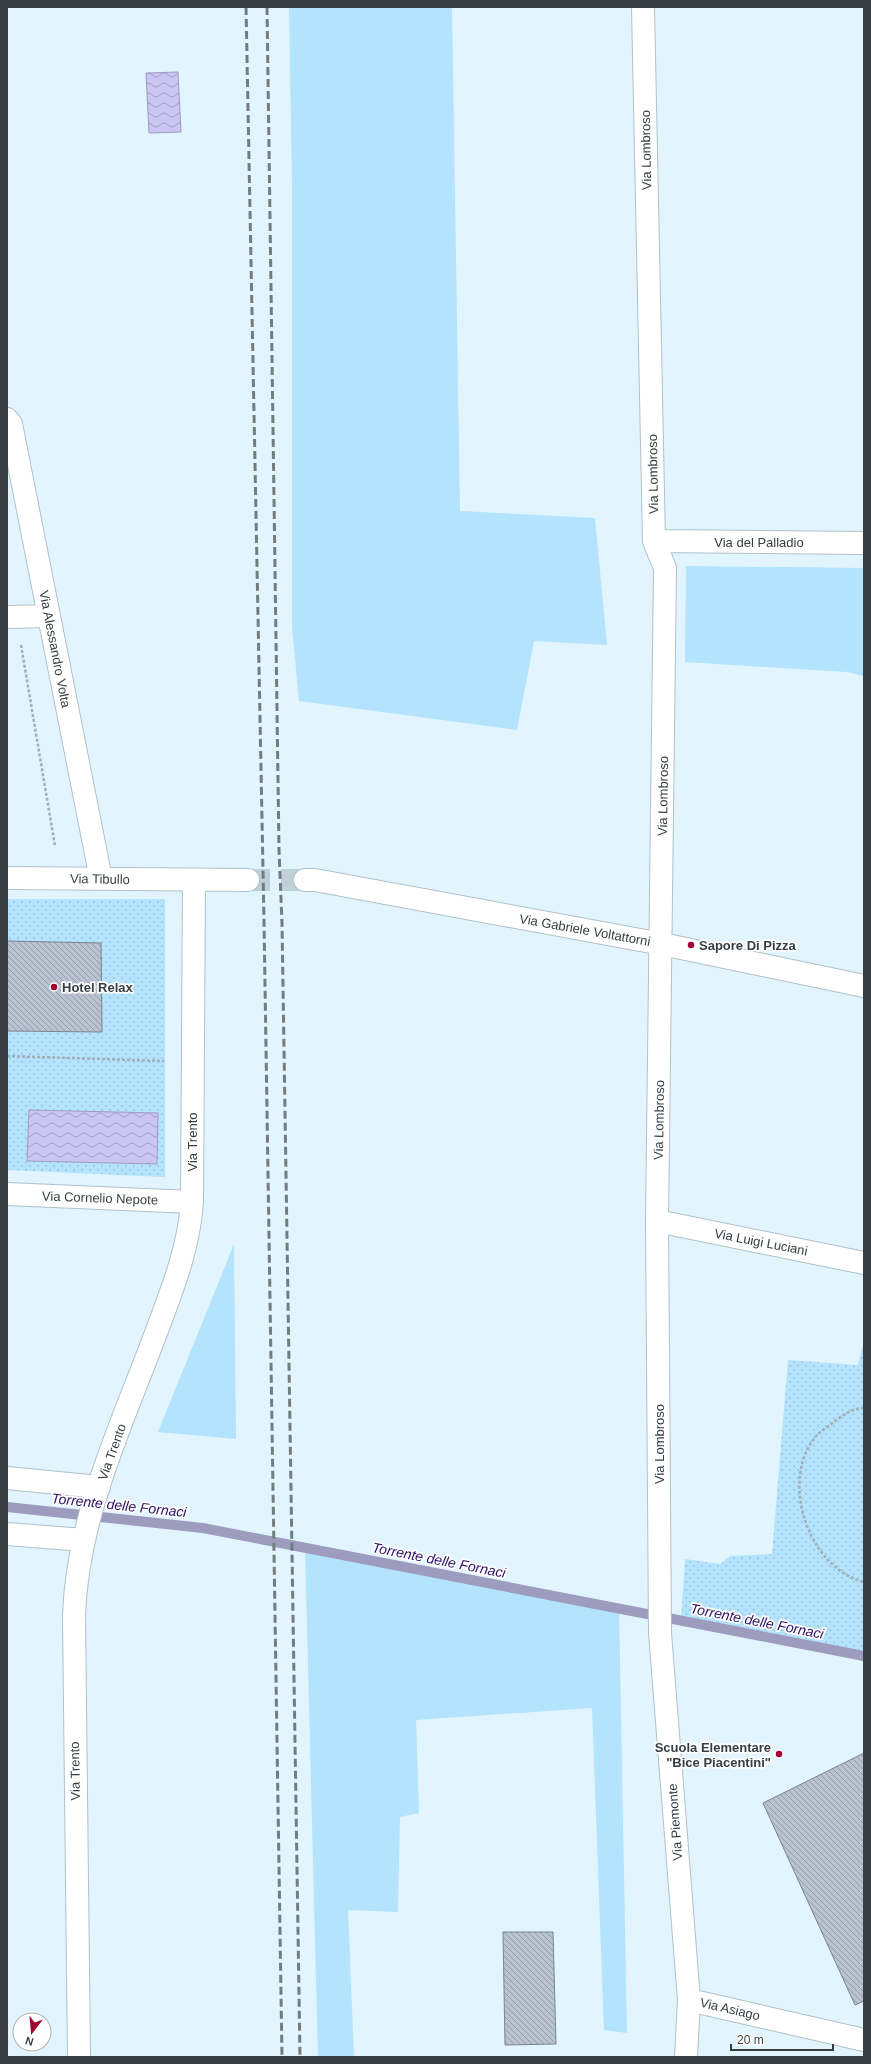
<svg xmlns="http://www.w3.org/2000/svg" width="871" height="2064" font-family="Helvetica,sans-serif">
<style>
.green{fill:#b3e3fd}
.park{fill:url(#park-dots)}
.water{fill:url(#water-waves);stroke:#9e9cbe}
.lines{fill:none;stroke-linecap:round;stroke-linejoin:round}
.stream{stroke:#9e9cbe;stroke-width:10}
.building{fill:url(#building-back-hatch);stroke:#7b8391}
.minor-tunnel{stroke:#c0d0d7;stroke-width:22;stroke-dasharray:22 11;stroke-linecap:butt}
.minor-casing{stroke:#b0c1ca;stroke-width:24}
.path{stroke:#a1afb6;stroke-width:2.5;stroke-dasharray:3 2;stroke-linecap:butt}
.minor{stroke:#fff;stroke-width:22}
.rail{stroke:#727d82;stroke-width:3;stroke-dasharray:8 4;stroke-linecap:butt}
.poi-dot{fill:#a20233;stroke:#fefefe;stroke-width:1.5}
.labels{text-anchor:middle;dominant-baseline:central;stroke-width:3.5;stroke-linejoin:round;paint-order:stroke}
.street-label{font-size:13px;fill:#373e41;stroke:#fefefe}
.poi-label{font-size:13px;font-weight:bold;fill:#373e41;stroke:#fefefe;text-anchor:start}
.water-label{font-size:14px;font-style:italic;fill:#2d1166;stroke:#fefefe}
</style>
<defs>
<pattern id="park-dots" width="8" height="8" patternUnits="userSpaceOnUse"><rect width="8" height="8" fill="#b3e3fd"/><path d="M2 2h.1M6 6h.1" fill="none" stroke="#9bc4da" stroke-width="1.8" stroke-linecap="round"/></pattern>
<pattern id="water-waves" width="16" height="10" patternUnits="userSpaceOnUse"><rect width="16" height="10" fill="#cac5f3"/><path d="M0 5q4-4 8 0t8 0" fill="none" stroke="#a5a1c6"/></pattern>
<pattern id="building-back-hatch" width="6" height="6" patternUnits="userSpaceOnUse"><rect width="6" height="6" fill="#b9c2d1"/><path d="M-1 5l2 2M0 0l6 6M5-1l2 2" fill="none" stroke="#979fab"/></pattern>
</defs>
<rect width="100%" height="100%" fill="#e2f4fd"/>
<path class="green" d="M289,7H452L460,511L595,518L607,645L534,641L517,730L299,701L292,627V184Z
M686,566L864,568V676L847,672L685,662Z
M234,1244L236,1439L158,1432Z
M305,1548L619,1609L627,2033L604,2030L592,1708L416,1720L419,1813L400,1817L398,1912L348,1910L354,2057H318Z"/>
<path class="park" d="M7,899H165V1177L7,1170Z
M864,1341V1656L681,1621L685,1559L720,1564L730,1556L772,1554L788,1360L858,1365Z"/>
<path class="water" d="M178,72L181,132L149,133L146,73Z
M29,1110L158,1113L157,1164L27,1161Z"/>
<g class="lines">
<path class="stream" d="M7,1507L203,1528L864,1656"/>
</g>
<path class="building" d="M7,941L101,943L102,1032L7,1031Z
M864,1753V2001L855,2005L763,1803Z
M503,1932H553L556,2044L505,2045Z"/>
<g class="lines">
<path class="minor-tunnel" d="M248,880H305"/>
<defs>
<path id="minor" d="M643,7L654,541L665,568L657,1221L660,1633L689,2000L686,2057
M7,419L11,424L101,879
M654,541L864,543
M7,617L49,616
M7,878L248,880
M305,880H315L662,944L864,986
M7,1194L192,1202
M657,1221L864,1263
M7,1478L99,1487
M7,1534L84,1540
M689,2000L864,2040
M79,2057L74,1616C77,1517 122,1424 156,1333C172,1290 189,1248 192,1202L194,880"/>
</defs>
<use href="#minor" class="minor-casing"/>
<path class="path" d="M21,645L55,846
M7,1056L164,1061
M864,1408C853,1408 843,1415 834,1422C829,1426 822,1430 817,1435C778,1479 808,1568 864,1582"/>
<use href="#minor" class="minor"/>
<path class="rail" d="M246,7L264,921L282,2057
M267,7L279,850L282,923L300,2057"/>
</g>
<g class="poi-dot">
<circle cx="691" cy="945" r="4"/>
<circle cx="54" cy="987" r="4"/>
<circle cx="779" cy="1754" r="4"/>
</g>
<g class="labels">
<g class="street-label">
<text transform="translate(646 150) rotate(-91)">Via Lombroso</text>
<text transform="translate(653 474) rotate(-91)">Via Lombroso</text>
<text x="759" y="542">Via del Palladio</text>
<text transform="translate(55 649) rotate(79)">Via Alessandro Volta</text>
<text transform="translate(663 796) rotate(-89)">Via Lombroso</text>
<text transform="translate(100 879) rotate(1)">Via Tibullo</text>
<text transform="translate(585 930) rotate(10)">Via Gabriele Voltattorni</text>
<text transform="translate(659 1120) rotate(-89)">Via Lombroso</text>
<text transform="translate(192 1142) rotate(-90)">Via Trento</text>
<text transform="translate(100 1198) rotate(2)">Via Cornelio Nepote</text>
<text transform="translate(761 1242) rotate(11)">Via Luigi Luciani</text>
<text transform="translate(659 1444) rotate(-90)">Via Lombroso</text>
<text transform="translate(112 1452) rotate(-70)">Via Trento</text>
<text transform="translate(75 1771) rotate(-91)">Via Trento</text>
<text transform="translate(675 1822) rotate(-94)">Via Piemonte</text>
<text transform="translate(730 2009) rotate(13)">Via Asiago</text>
</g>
<g class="poi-label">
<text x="699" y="945">Sapore Di Pizza</text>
<text x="62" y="987">Hotel Relax</text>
<text x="771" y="1747" text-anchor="end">Scuola Elementare<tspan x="771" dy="15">"Bice Piacentini"</tspan></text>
</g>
<g class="water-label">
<text transform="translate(119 1505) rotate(6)">Torrente delle Fornaci</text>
<text transform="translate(439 1560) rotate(11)">Torrente delle Fornaci</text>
<text transform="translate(757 1621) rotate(11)">Torrente delle Fornaci</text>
</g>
</g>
<rect width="871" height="2064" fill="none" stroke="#373e41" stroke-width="16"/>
<g transform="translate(32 2032) rotate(196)"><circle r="19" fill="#fefefe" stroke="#aeb1b2"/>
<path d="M0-3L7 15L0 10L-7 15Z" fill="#a20233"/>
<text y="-6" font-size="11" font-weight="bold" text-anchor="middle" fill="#373e41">N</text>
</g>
<path d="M731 2044v6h102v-6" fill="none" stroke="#373e41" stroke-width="2"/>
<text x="737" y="2044" font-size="12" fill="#373e41" stroke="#fefefe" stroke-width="3" paint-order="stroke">20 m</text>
</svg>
